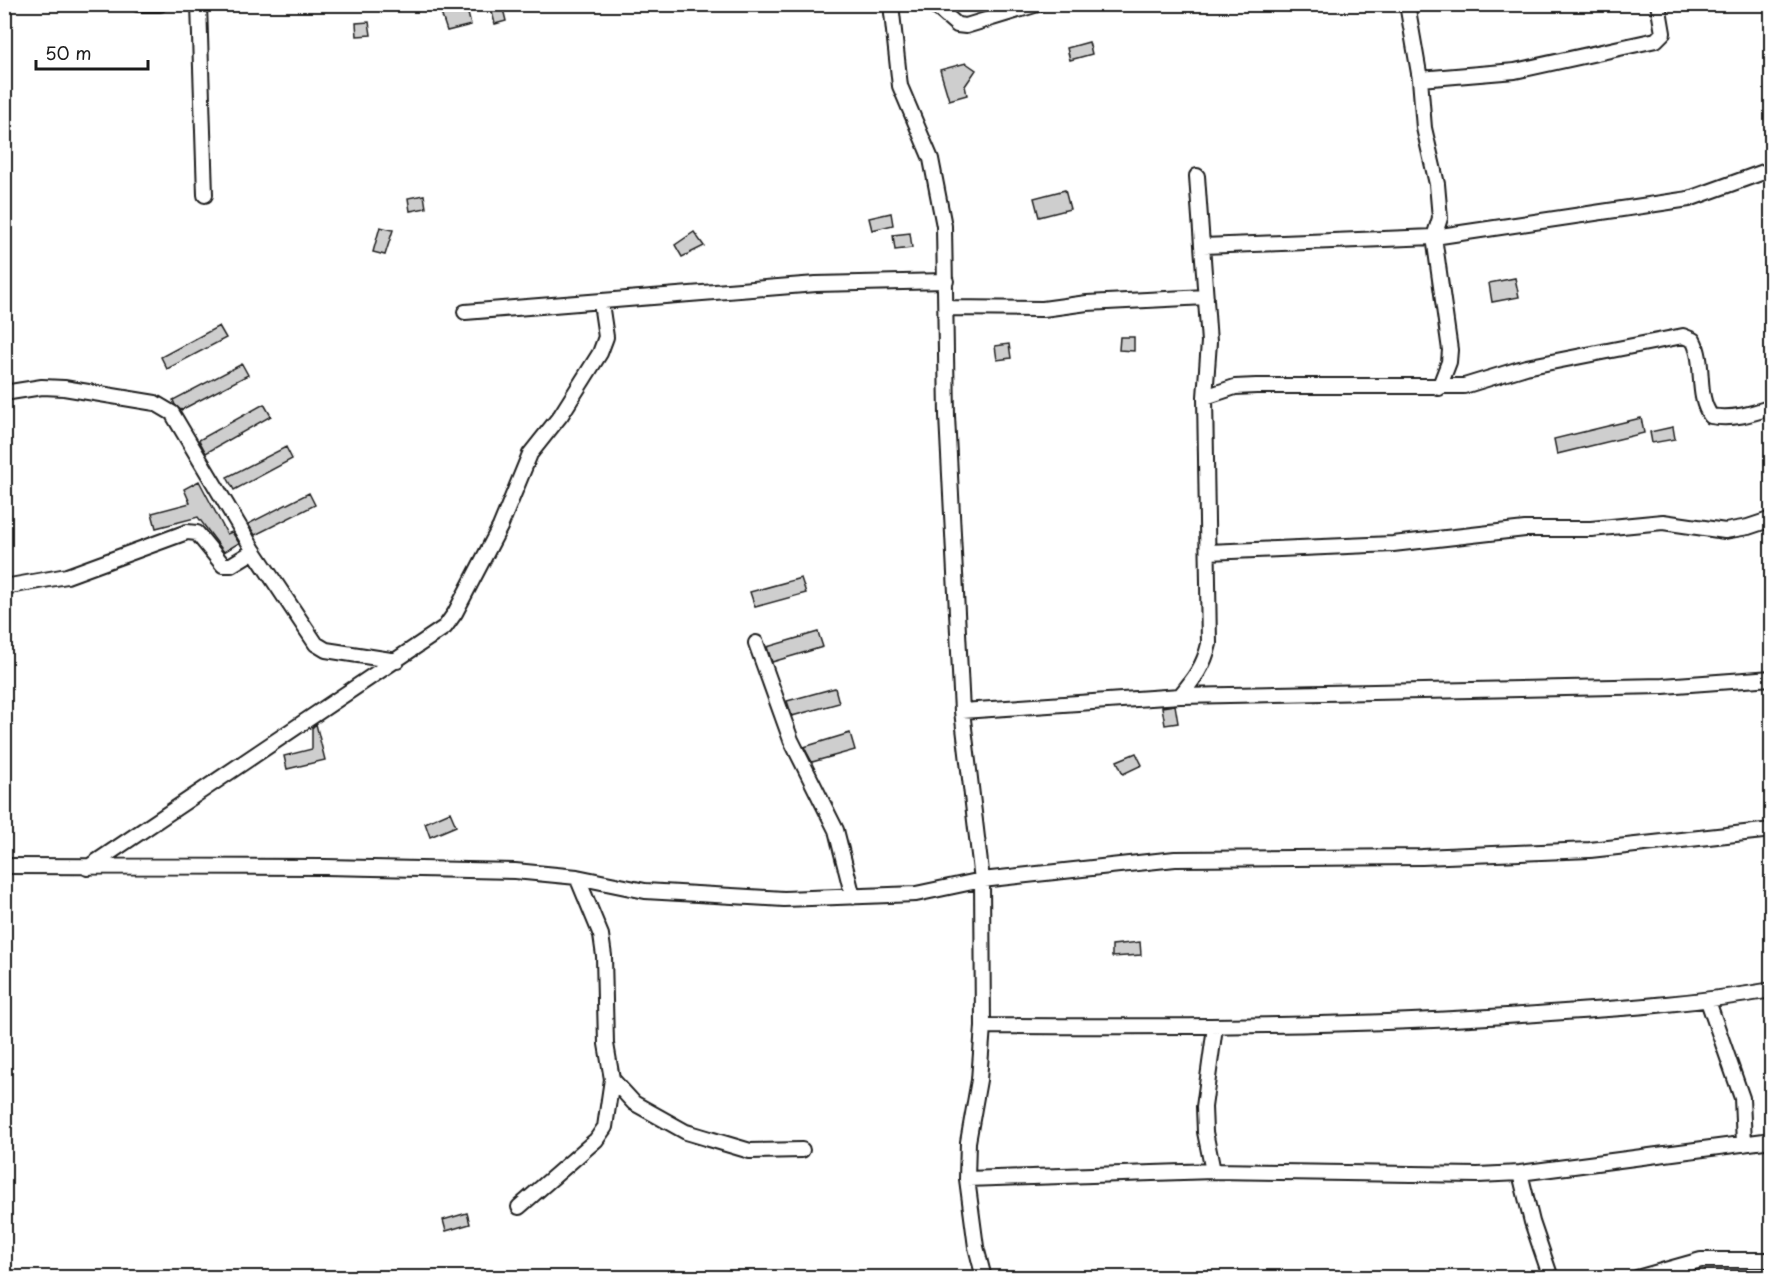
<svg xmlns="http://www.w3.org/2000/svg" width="1776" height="1282" font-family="'Playpen Sans',sans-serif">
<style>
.building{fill:#cecece;stroke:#1c1c1c;stroke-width:1.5}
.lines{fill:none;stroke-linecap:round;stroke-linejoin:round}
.minor-casing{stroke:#1c1c1c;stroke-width:18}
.minor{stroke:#fff;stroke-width:14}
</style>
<rect width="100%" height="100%" fill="#fff"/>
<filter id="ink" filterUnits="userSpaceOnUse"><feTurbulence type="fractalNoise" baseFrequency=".0167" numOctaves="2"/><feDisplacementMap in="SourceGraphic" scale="12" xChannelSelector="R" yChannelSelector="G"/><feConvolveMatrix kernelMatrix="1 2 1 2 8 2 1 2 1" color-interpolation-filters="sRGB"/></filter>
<g filter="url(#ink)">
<path class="building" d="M502,5L506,21L495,24L491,8Z
M466,6L471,25L447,31L441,13Z
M369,22L371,35L357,36L356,23Z
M1089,42L1092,54L1070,60L1067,48Z
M966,63L976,70L965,86L967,95L949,100L940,70Z
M1065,190L1070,209L1039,217L1034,198Z
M424,195L426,208L410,211L408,198Z
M891,213L893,225L872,230L869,218Z
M380,227L393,230L385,255L373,252Z
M694,232L704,246L682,257L675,245Z
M910,233L912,248L895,250L893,235Z
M1515,278L1519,297L1492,302L1489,283Z
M219,326L226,338L167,369L161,357Z
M1120,337H1134V351L1119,350Z
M1009,344L1011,358L997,360L995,346Z
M242,364L248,375L181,410L175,405L173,400Z
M264,404L271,416L206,453L199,440Z
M1641,418L1644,433L1557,454L1554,439Z
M1673,427L1675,439L1652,443L1650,432Z
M286,447L292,459L234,490L227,477Z
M199,481L227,534L232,532L239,543L224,552L198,517L156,528L152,513L190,503L184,489Z
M309,493L315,505L255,535L248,524Z
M801,578L806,593L755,607L750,592Z
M818,632L823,647L772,662L767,647Z
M835,688L839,703L792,716L787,701Z
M1175,705L1178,723L1165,725L1162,707Z
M316,724L325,760L287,769L284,756L312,749V728Z
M850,733L855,750L812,762L804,747Z
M1136,753L1142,765L1123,774L1117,761Z
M450,812L456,826L430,837L425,823Z
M1140,942L1141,955L1112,957V945Z
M467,1213L470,1224L446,1231L443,1220Z"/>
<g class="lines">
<defs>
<path id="minor" d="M138,4H160
M199,4L205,195
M891,4L900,86L931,159L944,226L947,416L962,711L982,880L983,1026L979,1080L968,1142L967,1179L976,1247L984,1278
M933,4L957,25L966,26L1038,4
M1407,4L1420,79L1424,128L1437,184L1440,218L1434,237L1450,350L1449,362L1439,388
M1420,79L1515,71L1656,40L1663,33L1658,4
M1203,246L1434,237L1689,199L1772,169
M946,308L1043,309L1087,303L1206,297
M465,312L816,284L946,281
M4,393L42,387L64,388L155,403L172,413L254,551L316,644L326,650L397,661
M1205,397L1235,387L1256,386H1464L1526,367L1683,336L1693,340C1706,363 1695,395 1711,416C1732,420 1751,414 1772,407
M1208,552L1393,544L1525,529H1591L1663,522L1725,531L1748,527L1772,519
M4,587L67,576L187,532L197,533L223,565H231L254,551
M756,643L791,740L836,830L853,897
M1180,696C1194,679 1204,666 1209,644L1205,397L1209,342L1197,176
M962,711L1180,696L1663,686L1772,678
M4,866L325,867L515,871L577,877L645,891L784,899L916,894L982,880L1175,859L1422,857L1590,850L1772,830
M87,868L445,627L455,613L500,527L530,454L561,415L600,353L606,337L601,303
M1708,1001L1742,1098L1744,1144
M983,1026C1172,1027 1361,1027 1550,1013C1625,1008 1698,1003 1772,990
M612,1079L634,1103L686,1132L750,1151L802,1150
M1213,1171L1205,1132L1204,1107L1215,1027
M1520,1173L1532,1222L1551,1278
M967,1179L1213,1171L1478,1175L1520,1173L1772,1140
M519,1207L596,1140L605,1127L612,1079L606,1044L604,956L601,935L577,877
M1637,1278L1701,1260H1772"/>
</defs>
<use href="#minor" class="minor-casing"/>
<use href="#minor" class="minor"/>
</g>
</g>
<rect width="1776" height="1282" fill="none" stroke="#fff" stroke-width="24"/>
<rect x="12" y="12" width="1752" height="1258" fill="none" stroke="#1c1c1c" stroke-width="2" filter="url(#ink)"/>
<path d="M36 60v9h112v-9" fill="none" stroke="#1c1c1c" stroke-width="3"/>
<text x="45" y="60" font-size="18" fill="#1c1c1c" stroke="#ffffff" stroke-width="4.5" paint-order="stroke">50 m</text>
</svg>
